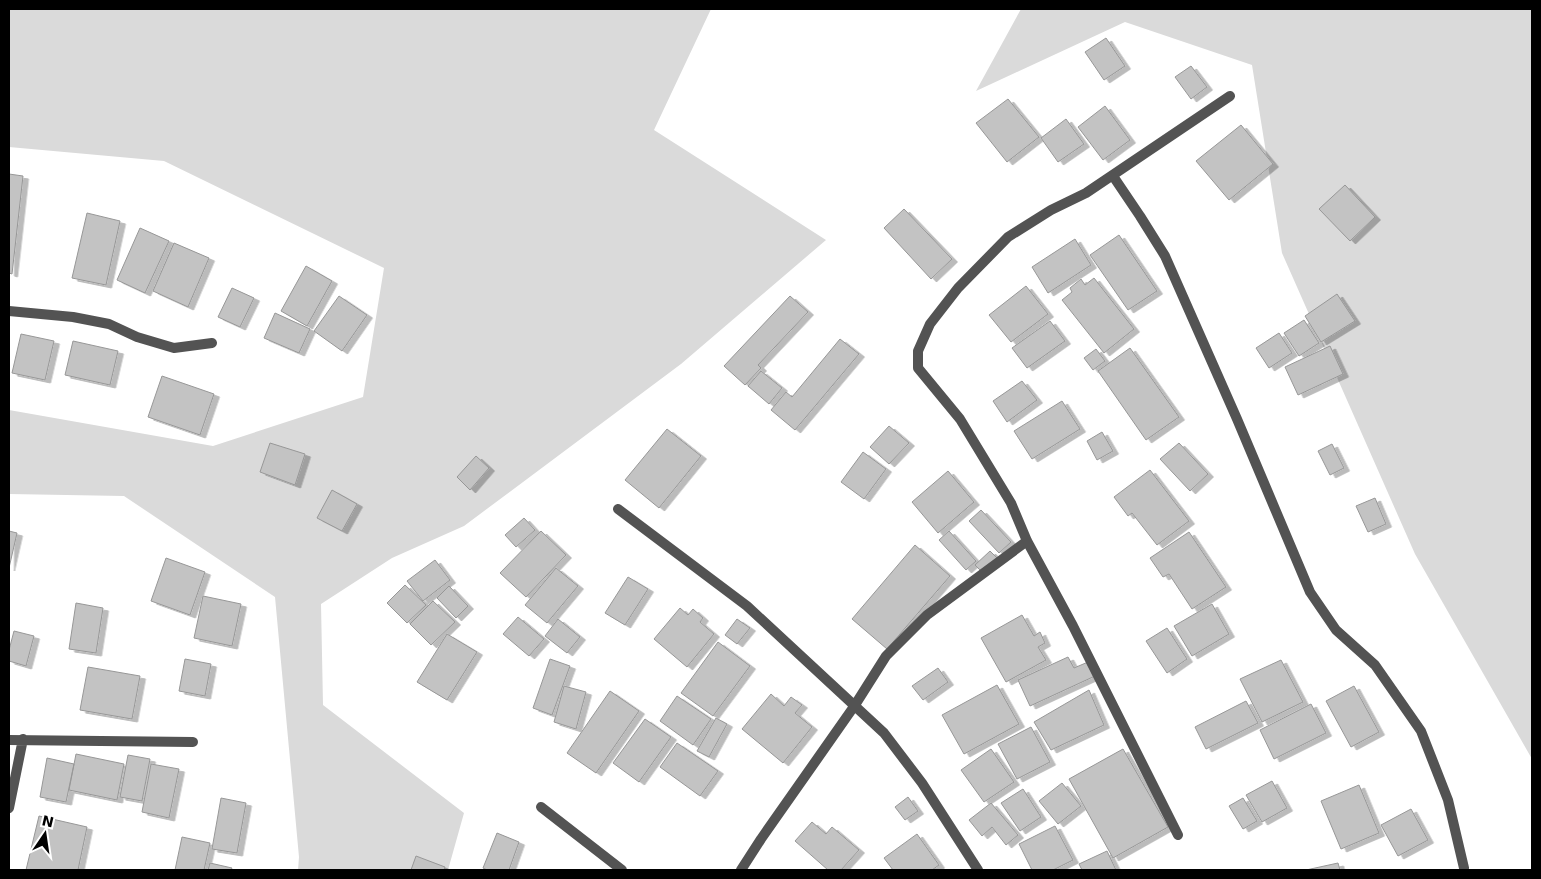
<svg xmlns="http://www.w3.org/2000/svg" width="1541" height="879" font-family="'DejaVu Sans',sans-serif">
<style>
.green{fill:#dadada}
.building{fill:#c3c3c3;stroke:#979797;filter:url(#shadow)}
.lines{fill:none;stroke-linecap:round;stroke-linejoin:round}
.street{stroke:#535353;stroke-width:10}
</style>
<defs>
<filter id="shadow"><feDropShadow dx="5.5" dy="3" stdDeviation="0" flood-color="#0004"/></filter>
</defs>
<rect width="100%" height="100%" fill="#fff"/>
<path class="green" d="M9,9H711L654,130L826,240L681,364L464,526L392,558L321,604L323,705L464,813L448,870H298L299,857L275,597L124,496L9,494V410L213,446L363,397L384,268L164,161L9,147Z
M1021,9H1532V759L1415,554L1282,253L1252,65L1125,22L976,91Z"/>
<path class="building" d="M1106,38L1125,66L1104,80L1085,52Z
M1191,66L1207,87L1191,99L1175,77Z
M1008,99L1039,137L1007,162L976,123Z
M1105,106L1130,140L1103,160L1078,127Z
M1066,119L1084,144L1058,162L1041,138Z
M1241,125L1273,164L1229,200L1196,161Z
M9,174L23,176L12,274L9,273Z
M1345,185L1375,217L1350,241L1319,209Z
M904,209L952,259L931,279L884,228Z
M87,213L120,221L106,285L72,278Z
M140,228L169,241L145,293L117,280Z
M1119,235L1157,291L1128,310L1090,255Z
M1075,239L1091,265L1048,293L1032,267Z
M174,243L209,258L188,307L153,291Z
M306,266L332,281L307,326L281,311Z
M1094,278L1134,329L1104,353L1062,300L1072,292L1070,288L1081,279L1085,285Z
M1026,286L1048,314L1011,342L989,315Z
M232,288L254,298L240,327L218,317Z
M1337,294L1355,321L1321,342L1305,316Z
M339,296L367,315L342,351L314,331Z
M790,296L808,312L758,365L761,368L745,385L724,366Z
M275,313L310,329L299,353L264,338Z
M1304,320L1319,343L1299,356L1284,333Z
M1050,321L1065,341L1027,368L1012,348Z
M1279,333L1292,353L1269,368L1256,348Z
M21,334L54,341L45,380L12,373Z
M840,339L859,354L795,430L771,410L786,392L792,397Z
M73,341L118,351L110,385L65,375Z
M1330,346L1343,374L1298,395L1285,367Z
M1130,348L1179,417L1146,440L1098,371Z
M1096,349L1105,361L1093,370L1084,358Z
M761,371L782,388L769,404L748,386Z
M162,376L214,394L200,435L148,417Z
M1022,381L1037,400L1007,422L993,401Z
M1062,401L1080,429L1032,459L1014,431Z
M889,426L909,443L889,464L870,447Z
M667,429L701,456L659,508L625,480Z
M1102,432L1113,451L1097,460L1087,441Z
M270,443L305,454L295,485L260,472Z
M1179,443L1208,474L1190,491L1160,459Z
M1332,444L1344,468L1330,475L1318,451Z
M863,452L886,469L864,499L841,482Z
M476,456L489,468L470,490L457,477Z
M1150,470L1189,521L1157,545L1132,513L1128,516L1114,497Z
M948,471L974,502L938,533L912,502Z
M332,490L357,504L342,531L317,518Z
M1375,498L1386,524L1368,532L1356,506Z
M981,510L1011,542L999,553L969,521Z
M524,518L535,530L516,547L505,535Z
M9,531L17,533L9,568Z
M541,531L566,555L526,597L500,573Z
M949,531L976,561L966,570L939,540Z
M1189,532L1226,587L1192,609L1169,574L1163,577L1150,558Z
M915,545L950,576L887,649L852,619Z
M990,551L997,558L982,572L975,565Z
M166,558L205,572L190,615L151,601Z
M435,560L450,580L423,601L407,581Z
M556,568L578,586L547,623L525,605Z
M628,577L648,589L625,625L605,613Z
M405,585L426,605L407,623L387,603Z
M449,586L468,606L456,618L437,598Z
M203,596L241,604L232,646L194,638Z
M433,601L455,622L431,645L410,624Z
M76,603L103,608L96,653L69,649Z
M1212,604L1229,634L1192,656L1174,626Z
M680,608L688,615L693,609L703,618L700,622L714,634L687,667L654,639Z
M1022,615L1034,636L1040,632L1045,643L1038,647L1046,660L1006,682L981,638Z
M518,617L544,639L529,656L503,634Z
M558,619L580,637L567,653L545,636Z
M737,619L750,628L737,644L725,635Z
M1167,628L1187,659L1167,673L1146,641Z
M14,631L34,636L26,666L9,661V650Z
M447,634L477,652L447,700L417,682Z
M718,642L750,666L713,716L681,693Z
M1068,657L1074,668L1088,662L1095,676L1030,706L1018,680Z
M185,659L211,664L205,696L179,691Z
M550,659L570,666L552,715L533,708Z
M1281,660L1303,702L1262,722L1240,679Z
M88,667L140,676L132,719L80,710Z
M938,668L948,682L923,700L912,686Z
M997,685L1019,724L964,754L942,715Z
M564,686L586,692L576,729L554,722Z
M1354,686L1379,732L1351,747L1326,701Z
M1089,690L1104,725L1051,750L1034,722Z
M610,691L639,711L596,773L567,753Z
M771,694L784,706L791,697L802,705L795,713L812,727L783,763L742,729Z
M677,696L711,719L693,745L660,721Z
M1246,701L1258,723L1206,749L1195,727Z
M1311,704L1326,733L1274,759L1260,730Z
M716,718L727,724L709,757L697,751Z
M645,719L671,737L639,782L613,763Z
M1031,727L1050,762L1017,779L998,744Z
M677,743L718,771L700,796L660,767Z
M991,749L1014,782L984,802L961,770Z
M1123,749L1168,827L1113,858L1069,779Z
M76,754L124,764L117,800L69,790Z
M128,755L150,759L142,801L120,797Z
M47,758L74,764L66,802L40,797Z
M151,764L179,769L169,818L142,812Z
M1272,781L1287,808L1262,822L1246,795Z
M1062,783L1081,806L1058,824L1039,801Z
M1359,785L1379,833L1341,849L1321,801Z
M1023,789L1041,817L1020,831L1001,803Z
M908,797L918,811L905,820L895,807Z
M221,798L246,803L237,853L212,849Z
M1243,798L1257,821L1243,829L1229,806Z
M991,803L1018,835L1006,845L992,827L982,836L969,820Z
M1411,809L1428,840L1398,856L1381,825Z
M39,816L87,827L78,870H26Z
M812,822L826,834L832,827L859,850L841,870H828L795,841Z
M1055,826L1073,860L1053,870H1032L1019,844Z
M497,833L519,842L509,870H487L483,868Z
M917,834L939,865L932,870H893L884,858Z
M182,837L210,843L204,870H175Z
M1107,851L1116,870H1082L1079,864Z
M416,856L445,867L444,870H411Z
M210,863L232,868L231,870H208Z
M1338,863L1340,870H1306Z"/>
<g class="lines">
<path class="street" d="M1113,176L1140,216L1165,256L1237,419L1310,592L1336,630L1375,665L1421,731L1448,800L1464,868
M9,311L73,317L109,324L137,337L174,348L212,343
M618,509L747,606L884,733L922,783L978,870
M9,740L193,742
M541,807L622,870
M9,808L23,739
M1178,835L1073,626L1027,541L1011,503L960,419L918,368V351L930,324L958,288L1008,237L1051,210L1086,193L1230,96
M741,870L761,839L855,705L886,656L927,615L1027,541"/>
</g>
<rect width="1541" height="879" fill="none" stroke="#000000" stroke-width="20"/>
<g transform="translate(45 834) rotate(13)" stroke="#ffffff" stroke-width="4" paint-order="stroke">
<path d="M0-4L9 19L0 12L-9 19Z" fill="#000000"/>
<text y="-8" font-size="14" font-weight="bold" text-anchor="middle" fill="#000000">N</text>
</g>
</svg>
